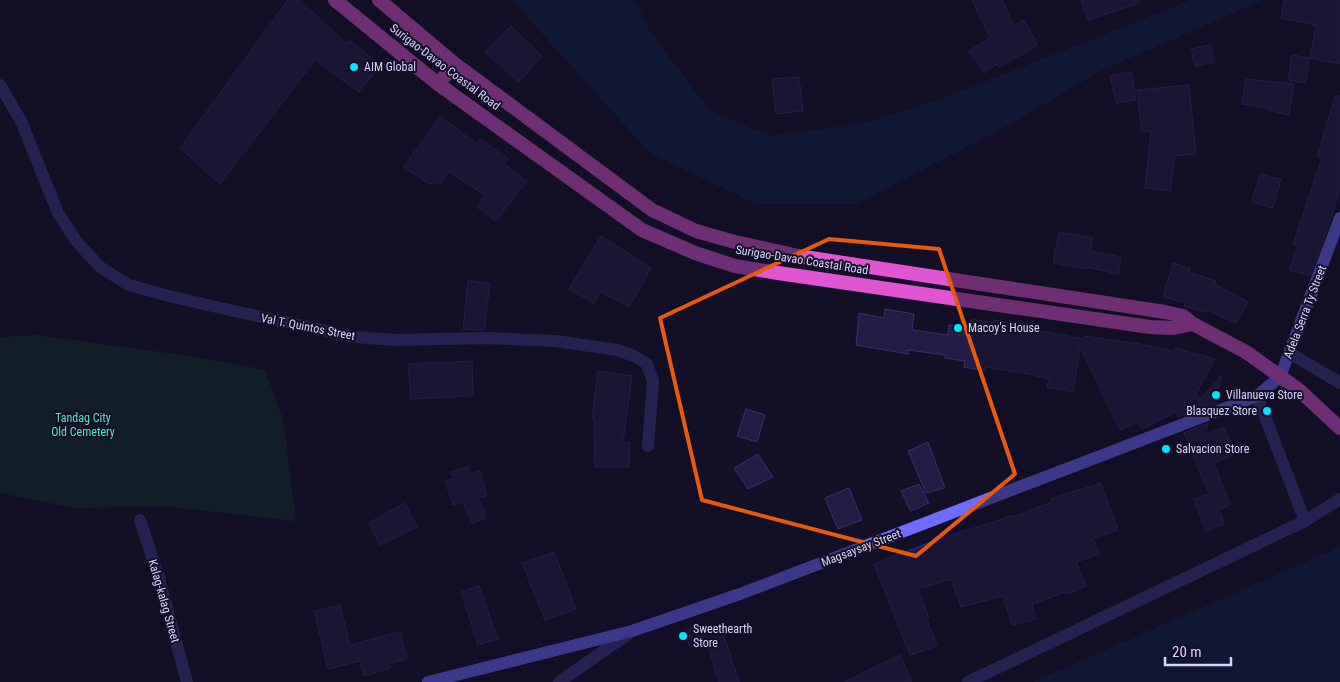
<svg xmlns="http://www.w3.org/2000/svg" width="1340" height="682" font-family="'Roboto Condensed',sans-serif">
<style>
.green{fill:#12302f}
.water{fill:#0c2248}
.building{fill:#241b47;stroke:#3b2d73}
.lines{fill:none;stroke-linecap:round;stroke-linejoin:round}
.minor{stroke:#3d3a85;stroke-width:12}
.tertiary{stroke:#3d3a85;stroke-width:12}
.secondary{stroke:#6f6bff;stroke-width:12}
.trunk{stroke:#e055d1;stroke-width:14}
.marked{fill:none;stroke:#e8590c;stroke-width:4;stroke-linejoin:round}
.poi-dot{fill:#00e5ff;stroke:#130f26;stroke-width:2}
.labels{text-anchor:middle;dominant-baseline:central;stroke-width:4;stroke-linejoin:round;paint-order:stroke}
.poi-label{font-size:12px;fill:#d9d4ff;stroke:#130f26;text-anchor:start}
.street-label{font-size:12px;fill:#d9d4ff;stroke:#130f26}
.park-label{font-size:12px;fill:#5fe0c0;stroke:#130f26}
</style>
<rect width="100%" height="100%" fill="#130f26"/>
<path class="green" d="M36,335L189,356L265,370L283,419L296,521L162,506L74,508L0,493V337Z"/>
<path class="water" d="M512,0H635L649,30L710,111L770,136L866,123L949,96L1191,0H1263L1100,71L998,131L856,204H756L650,153Z
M1340,544V682H1033L1333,550Z"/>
<path class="building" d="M288,0H299L347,44L349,40L380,65L359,92L315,60L220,184L180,148Z
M972,0H1002L1014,26L1024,20L1038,45L999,67L997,64L984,73L969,51L990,38Z
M1081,0H1139L1140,3L1088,20Z
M1284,0H1340V64L1310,58L1305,83L1288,80L1292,55L1310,58L1316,25L1281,18Z
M511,26L542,56L519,82L485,52Z
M1210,45L1214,62L1195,66L1191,49Z
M1131,72L1136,100L1116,103L1110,76Z
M799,77L803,111L776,114L772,79Z
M1246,79L1294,84L1289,115L1267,110L1268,108L1242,104Z
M1189,85L1196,154L1175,156L1170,191L1145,188L1151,131L1142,132L1137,90Z
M1335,96H1340V189L1328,227L1310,276L1290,270L1297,246L1293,245L1322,158L1317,157Z
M440,116L477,144L480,139L508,159L504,164L527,181L496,221L477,207L485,195L449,172L442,182L429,184L404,167Z
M1260,174L1281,179L1273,208L1252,202Z
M1059,232L1093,238L1090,251L1121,257L1118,274L1087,267V269L1053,263Z
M601,236L651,268L629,307L601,292L594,303L569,289Z
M1173,263L1190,269L1189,272L1216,281L1215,284L1248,302L1236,323L1207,310L1206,312L1184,306L1185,302L1163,297Z
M468,280L490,284L484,330L463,329Z
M885,309L914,314L912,330L948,335L949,325L969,328L971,319L994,323V320L1012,323L1011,326L1084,339L1085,336L1140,344L1174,351L1175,348L1215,359L1196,394L1201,398L1222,375L1214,404L1178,417L1176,412L1142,429L1138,422L1120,430L1080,347L1073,392L1047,387L1049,379L1028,374L985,367V371L964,367L965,361L945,358V355L908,350V354L856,345L859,313L884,318Z
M472,361L473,396L411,399L408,364Z
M598,371L632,376L623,442H629V467H595L594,418H592Z
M746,409L765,415L757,442L737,436Z
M1208,423L1205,435L1224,427L1235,454L1214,463L1230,505L1219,510L1224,524L1206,531L1194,499L1209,494L1184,433Z
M928,442L945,488L926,493L908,451Z
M758,454L773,477L748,489L734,468Z
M468,467L470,473L480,471L487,496L479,498L486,518L472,523L463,502L453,505L445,481L454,479L451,472Z
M1101,483L1118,530L1093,538L1099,554L1076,562L1086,586L1067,594L1066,592L1032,604L1036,619L1012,625L1003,596L961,607L951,579L918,589L929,618L927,619L937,646L910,655L874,564L941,538L997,521L1013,515L1014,517L1052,502L1051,499Z
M919,484L929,503L911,511L901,491Z
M849,488L862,520L838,529L825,498Z
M405,503L417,527L380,545L369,523Z
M554,552L576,609L545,620L522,563Z
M479,586L498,639L478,645L461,592Z
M340,605L350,645L400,632L407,659L389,664L391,668L364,676L360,661L328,669L314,611Z
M698,625L705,641L690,647L683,632Z
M722,629L733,664L739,682H719L704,634Z
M900,655L912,682H844Z"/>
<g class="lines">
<path class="minor" d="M0,85L21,121L58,213L77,242L100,267L129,285L169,296L234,311L355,337L394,340L488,338L556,341L617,350L634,356L647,364L653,381L648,446
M1290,353L1340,383
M1257,396L1305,521
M140,520L159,578L187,682
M968,682L1305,521L1340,499"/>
<path class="tertiary" d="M559,682L631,632"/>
<path class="secondary" d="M428,682L632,631L740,594L1257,396L1280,377L1340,218"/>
<path class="trunk" d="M335,0L438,84L642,230L695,253L735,266L778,273L1150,327L1173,328L1193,324
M379,0L455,64L652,210L696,231L735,242L798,256L1165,312L1183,316L1193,324L1246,352L1299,390L1340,428
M438,84L455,64"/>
</g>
<path d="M0 0H1340V682H0ZM829,239L939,249L1015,474L916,556L702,500L660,318Z" fill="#130f26" fill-opacity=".55" fill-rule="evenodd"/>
<path class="marked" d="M829,239L939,249L1015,474L916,556L702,500L660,318Z"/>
<g class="poi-dot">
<circle cx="354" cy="67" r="5"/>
<circle cx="958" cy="328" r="5"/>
<circle cx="1216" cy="395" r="5"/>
<circle cx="1267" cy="411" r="5"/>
<circle cx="1166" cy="449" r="5"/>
<circle cx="683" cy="636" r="5"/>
</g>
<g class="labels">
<g class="poi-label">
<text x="364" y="67">AIM Global</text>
<text x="968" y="328">Macoy's House</text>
<text x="1226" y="395">Villanueva Store</text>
<text x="1257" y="411" text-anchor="end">Blasquez Store</text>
<text x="1176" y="449">Salvacion Store</text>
<text x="693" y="629">Sweethearth<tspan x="693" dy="14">Store</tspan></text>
</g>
<g class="street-label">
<text transform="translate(445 67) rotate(37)">Surigao-Davao Coastal Road</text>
<text transform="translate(802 260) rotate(9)">Surigao-Davao Coastal Road</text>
<text transform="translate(1305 312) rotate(-69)">Adela Serra Ty Street</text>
<text transform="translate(308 327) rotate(11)">Val T. Quintos Street</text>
<text transform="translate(861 548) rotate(-21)">Magsaysay Street</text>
<text transform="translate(164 601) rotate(74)">Kalag-kalag Street</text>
</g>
<g class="park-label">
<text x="83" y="418">Tandag City<tspan x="83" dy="14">Old Cemetery</tspan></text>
</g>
</g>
<path d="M1165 657v8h66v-8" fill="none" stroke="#d9d4ff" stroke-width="2.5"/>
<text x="1172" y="657" font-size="15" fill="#d9d4ff" stroke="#130f26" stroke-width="4" paint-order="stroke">20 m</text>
</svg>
